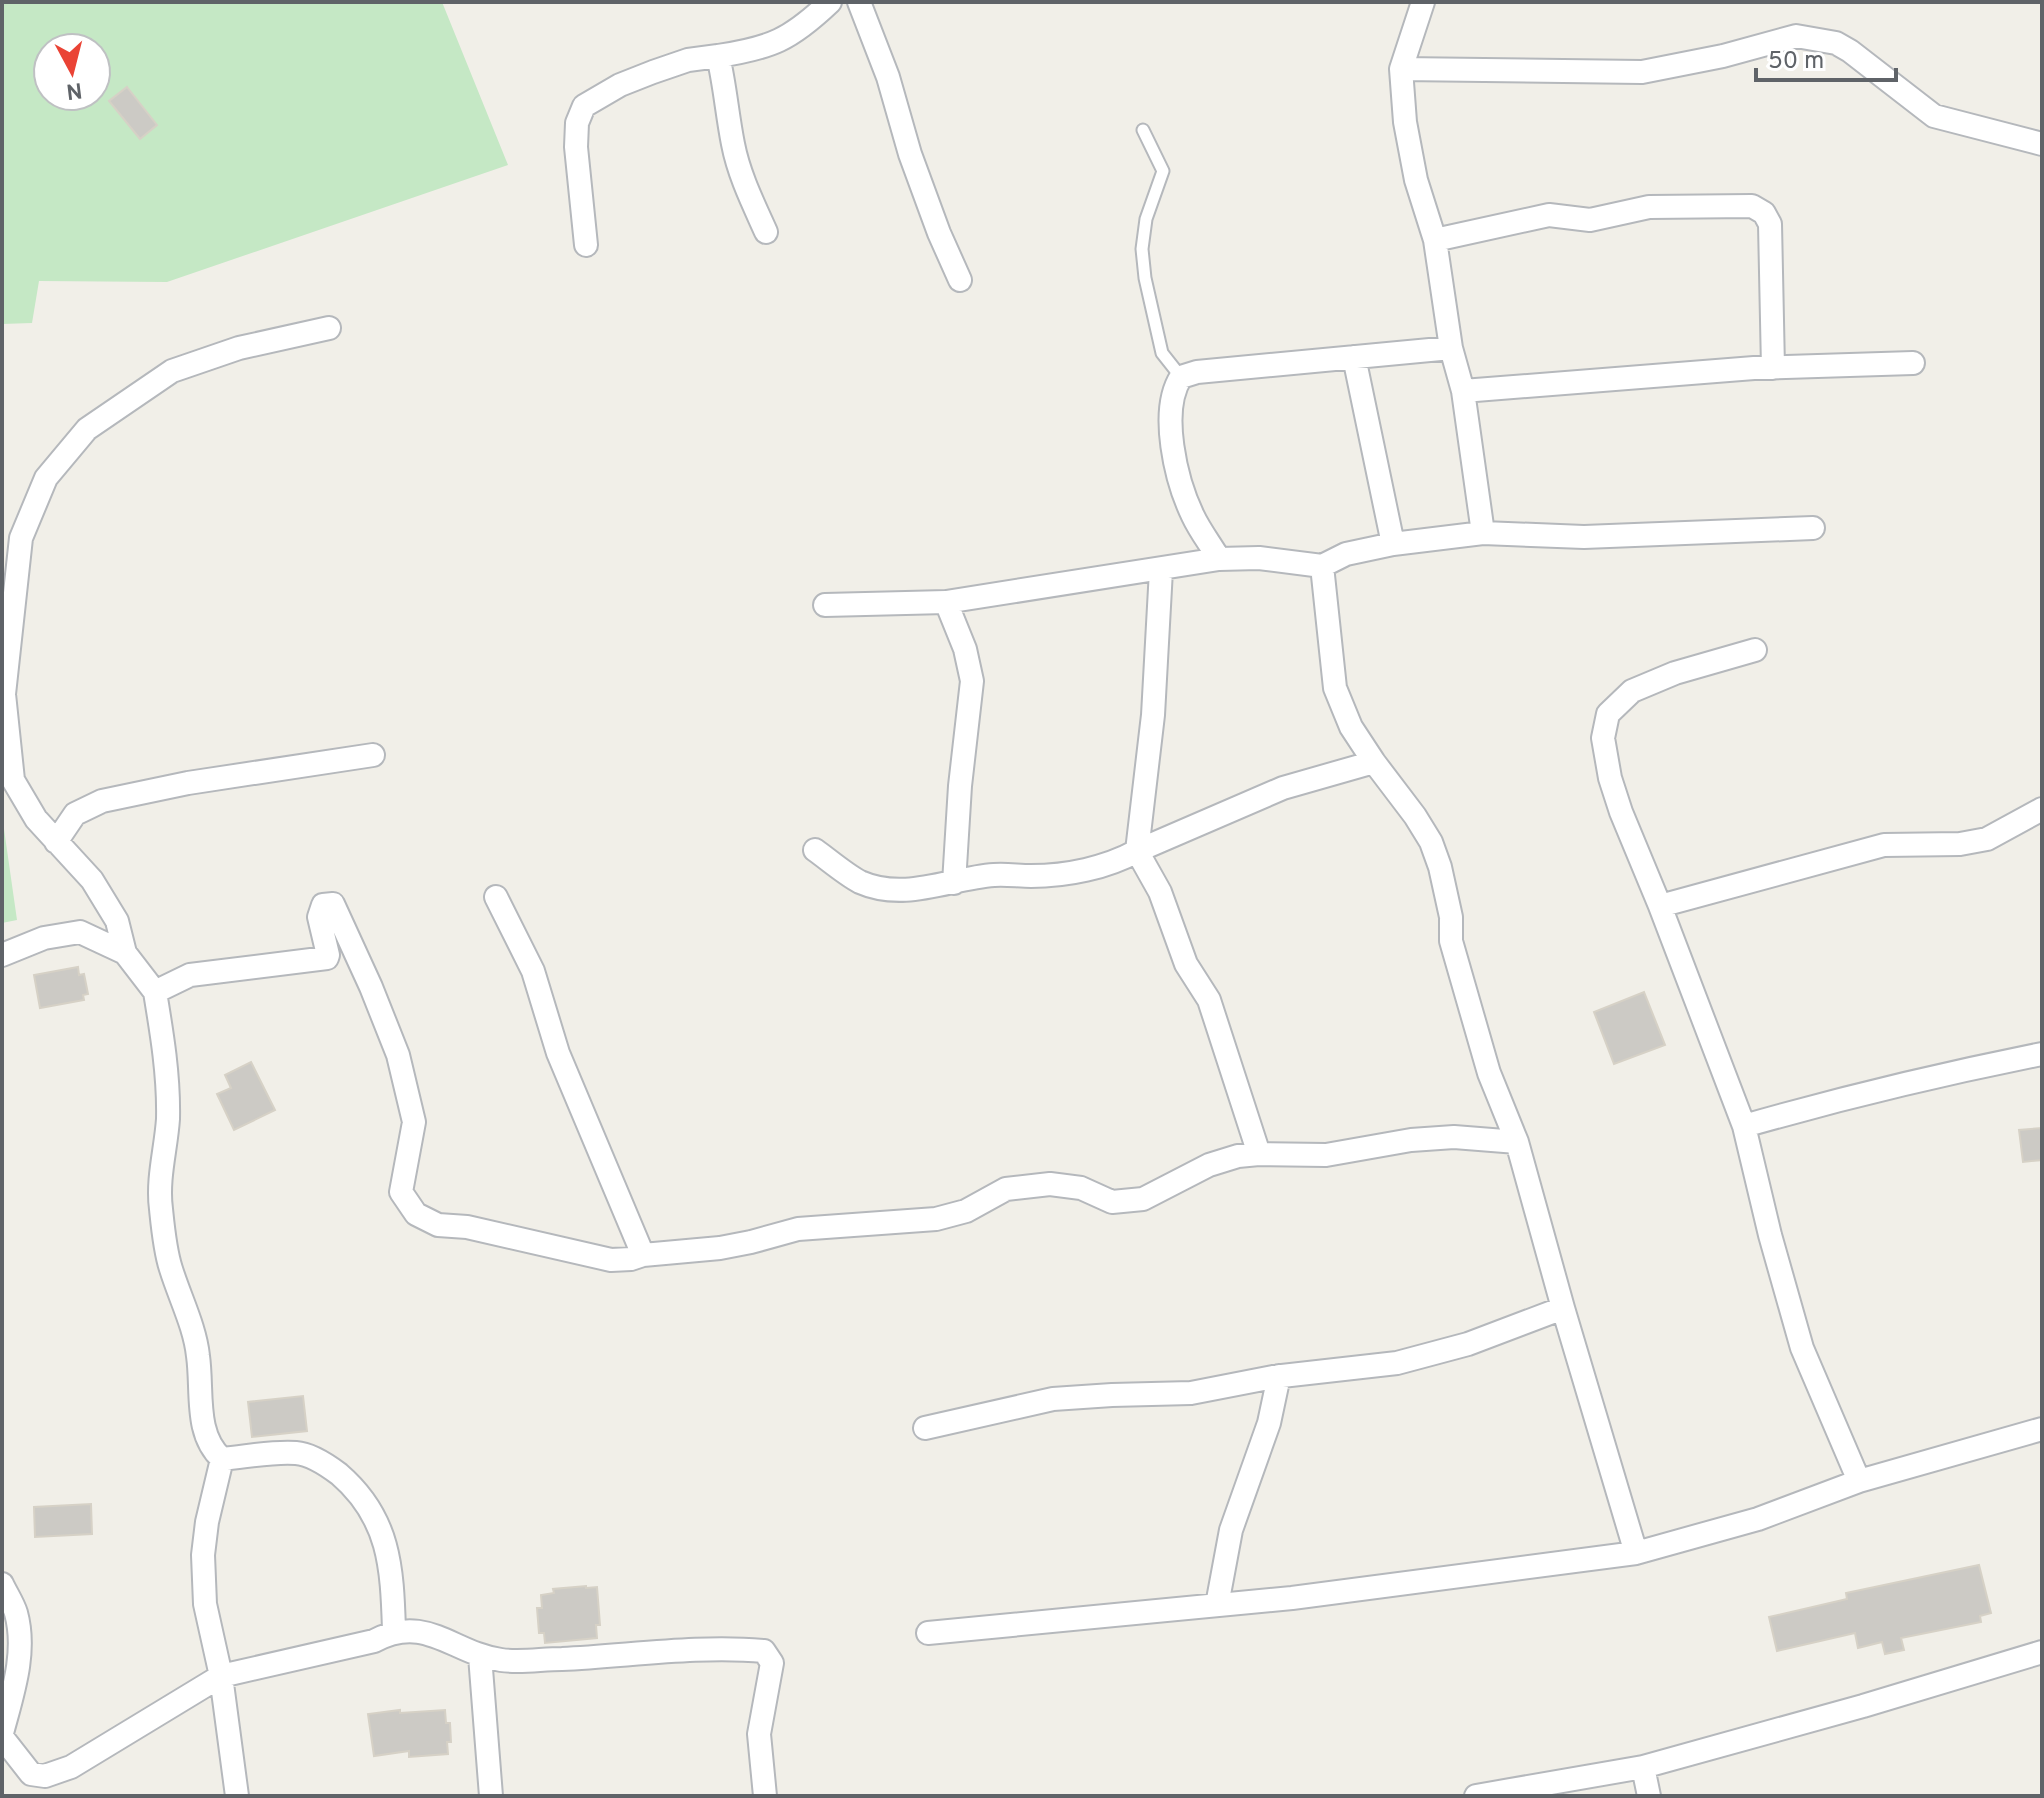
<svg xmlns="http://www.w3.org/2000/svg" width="2044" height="1798" font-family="Overpass,sans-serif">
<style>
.green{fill:#c5e8c5;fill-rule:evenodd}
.building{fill:#cccac5;stroke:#d6d1c6;stroke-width:2}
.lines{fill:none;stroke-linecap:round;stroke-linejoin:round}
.service-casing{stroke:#b5b8bc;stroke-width:15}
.minor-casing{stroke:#b5b8bc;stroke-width:26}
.service{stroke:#fff;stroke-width:11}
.minor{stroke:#fff;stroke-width:22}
</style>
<rect width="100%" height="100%" fill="#f1efe8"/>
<path class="green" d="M2,2H442L508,165L167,282L39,281L32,323L2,324ZM48,48H96V96H48Z
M2,815L17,920L2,923Z"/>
<path class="building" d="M127,87L157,125L140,139L109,101Z
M78,967L79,975L84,974L88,994L83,995L84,1000L40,1008L34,975Z
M1644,992L1665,1045L1614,1064L1594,1012Z
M251,1062L275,1110L234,1130L217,1094L231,1088L225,1075Z
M2042,1128V1160L2023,1162L2019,1130Z
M303,1396L307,1431L252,1437L248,1402Z
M91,1504L92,1534L35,1537L34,1507Z
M1979,1565L1991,1613L1980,1616L1981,1622L1901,1638L1904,1650L1885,1654L1882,1642L1858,1648L1855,1633L1777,1651L1769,1617L1847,1599L1846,1593Z
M586,1586V1588L597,1587L600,1625H596L597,1638L545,1643L544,1633H539L537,1608H542L541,1595L554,1593L553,1589Z
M400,1710V1713L445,1710L446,1723H450L451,1742H447L448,1754L409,1757V1751L374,1756L368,1714Z"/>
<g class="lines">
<defs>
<path id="service" d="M1143,130L1163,171L1146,219L1142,249L1145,278L1162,353L1181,377"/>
<path id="minor" d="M859,2L888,77L910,154L939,233L960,280
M1423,2L1401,69L1405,122L1416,180L1435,240L1451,348L1463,391L1483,533
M1401,69L1642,72L1723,56L1796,36L1836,43L1850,51L1934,116L2042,144
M766,232C753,203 739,175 733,144C727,114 725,85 718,56C771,48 790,40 830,2
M1435,240L1549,215L1590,220L1649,207L1752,206L1764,213L1770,224L1773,368
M586,245L576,147L577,123L584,106L620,85L653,72L688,60L718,56
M329,328L239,348L172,371L87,429L46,478L21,538L4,694L13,780L36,819L92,880L117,921L125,953L155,992L190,975L327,958L328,955L319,917L323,905L333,904L371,987L398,1055L414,1122L401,1192L416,1214L438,1225L467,1227L611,1260L631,1259L643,1255L720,1248L751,1242L798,1229L936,1219L966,1211L1006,1189L1050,1184L1081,1188L1112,1202L1143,1199L1209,1165L1238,1156L1259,1154L1326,1155L1411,1140L1454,1137L1517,1142
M1354,357L1393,544
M1463,391L1754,368L1913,363
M1219,559C1211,545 1200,531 1193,516C1176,481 1159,411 1181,377L1197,372L1451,348
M1322,566L1335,688L1351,727L1374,762L1415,816L1431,842L1440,867L1451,917V941L1489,1073L1517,1142L1563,1308L1636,1553
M946,602L965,649L972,681L960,786L954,883
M825,605L946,602L1219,559L1259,558L1322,566L1346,554L1393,544L1483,533L1584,537L1813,528
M1755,650L1675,673L1632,691L1608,714L1603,738L1610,778L1621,812L1660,906L1744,1126L1770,1235L1802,1348L1859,1481
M56,842L75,814L102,801L188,783L373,755
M815,850C829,860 845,874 860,882C905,902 950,878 994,875C1006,874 1019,876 1031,876C1067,876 1106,868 1137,851L1160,892L1186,964L1209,1000L1259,1154
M1137,851L1153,715L1161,570
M1137,851L1283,788L1374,762
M496,897L533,971L558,1053L643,1255
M1660,906L1884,845L1960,844L1987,839L2042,809
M2,955L44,938L80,932L125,953
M155,992C162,1034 169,1076 168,1119C166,1149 157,1179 161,1209C163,1229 165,1251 171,1269C180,1298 195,1327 198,1356C203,1391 194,1434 222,1459C246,1457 272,1451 296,1453C311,1454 327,1465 339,1474C390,1518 392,1567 394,1630
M1744,1126C1842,1098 1942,1074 2042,1054
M925,1428L1053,1399L1112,1395L1191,1393L1273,1377L1397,1363L1468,1344L1563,1308
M222,1459L207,1522L203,1555L205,1604L221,1676L237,1796
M2,1584C6,1593 13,1603 16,1613C27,1653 12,1695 2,1733
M1217,1605L1231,1530L1269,1423L1279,1376
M928,1633L1292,1598L1636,1553L1758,1519L1859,1481L2042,1429
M480,1656L491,1796
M2,1737L31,1774L45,1776L71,1767L221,1676L374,1641C426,1613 452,1653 501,1660C520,1663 542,1659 562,1659C629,1656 697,1645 764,1651L772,1663L759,1734L765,1796
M1643,1767L1649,1796
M1476,1796L1643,1767L1863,1706L2042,1652"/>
</defs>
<use href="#service" class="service-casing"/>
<use href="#minor" class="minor-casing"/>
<use href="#service" class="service"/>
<use href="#minor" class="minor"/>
</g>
<rect width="2044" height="1798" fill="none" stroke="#5f6368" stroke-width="8"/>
<g transform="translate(72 72) rotate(173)"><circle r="38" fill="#ffffff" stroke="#bfc1c3" stroke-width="2"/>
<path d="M0-6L14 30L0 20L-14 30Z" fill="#ea4335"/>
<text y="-12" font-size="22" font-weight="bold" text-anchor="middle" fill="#5f6368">N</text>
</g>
<path d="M1756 68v12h140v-12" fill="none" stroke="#5f6368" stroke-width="4"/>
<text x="1768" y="68" font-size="24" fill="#5f6368" stroke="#ffffff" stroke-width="6" paint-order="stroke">50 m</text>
</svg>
